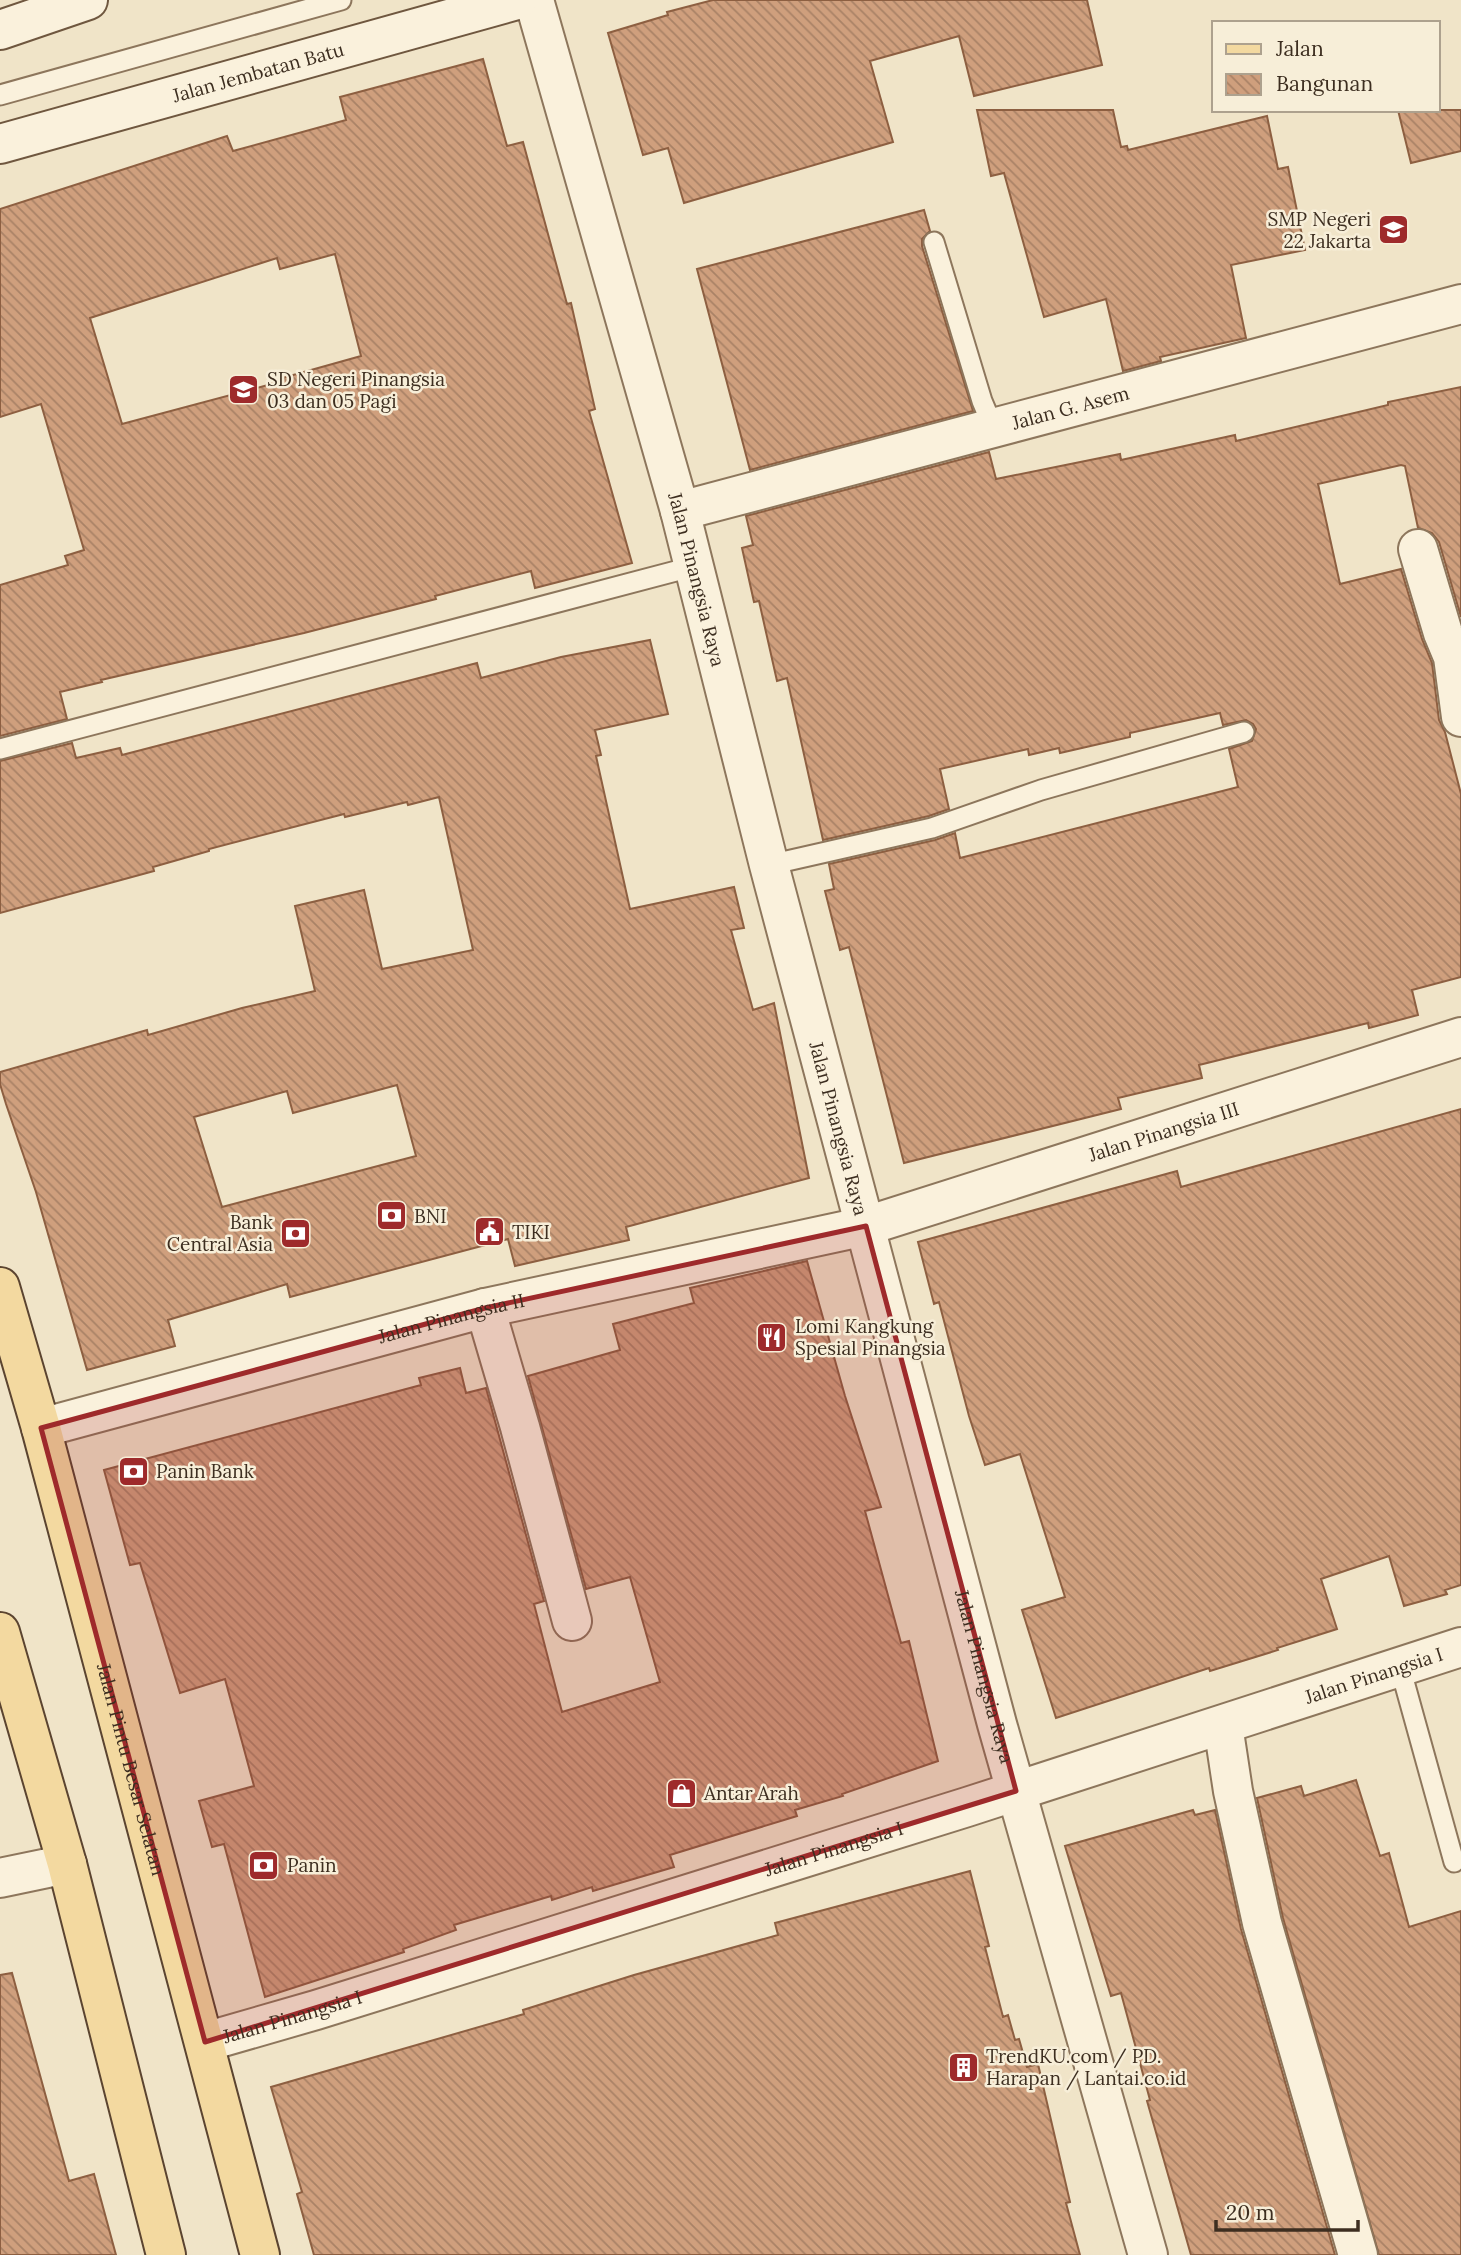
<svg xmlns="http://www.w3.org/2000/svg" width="1461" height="2255" font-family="Lora,serif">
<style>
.building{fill:url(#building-back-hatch);stroke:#8d5f41;stroke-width:2;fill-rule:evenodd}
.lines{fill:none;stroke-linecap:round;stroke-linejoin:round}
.service-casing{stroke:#8d765c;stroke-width:23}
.minor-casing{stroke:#8d765c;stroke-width:42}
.secondary-casing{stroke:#6f573f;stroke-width:42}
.primary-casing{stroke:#5b4430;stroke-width:42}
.service{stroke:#faf1dc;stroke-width:19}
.minor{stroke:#faf1dc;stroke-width:38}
.secondary{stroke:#faf1dc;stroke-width:38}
.primary{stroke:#f3d9a0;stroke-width:38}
.marked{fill:#9e2a2b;fill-opacity:0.2;stroke:#9e2a2b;stroke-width:5;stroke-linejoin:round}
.labels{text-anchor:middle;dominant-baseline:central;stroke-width:5;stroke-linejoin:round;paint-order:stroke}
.street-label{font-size:19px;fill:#3d2e20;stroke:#f7eed8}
.poi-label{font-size:19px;fill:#3d2e20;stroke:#f7eed8;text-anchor:start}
</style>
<defs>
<pattern id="building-back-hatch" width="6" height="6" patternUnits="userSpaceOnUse" patternTransform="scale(1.75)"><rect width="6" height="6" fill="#cf9f7d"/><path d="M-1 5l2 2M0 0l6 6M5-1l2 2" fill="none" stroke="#a98266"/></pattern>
</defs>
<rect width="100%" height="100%" fill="#f0e4c8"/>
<path class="building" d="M713,0H1087L1102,65L974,96L959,36L870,61L893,142L684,203L668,148L643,155L608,33L668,15L667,12Z
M483,59L507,146L523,142L567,304L571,303L595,409L589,411L632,563L535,588L531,571L435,596L436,599L304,633L101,680L102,682L60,692L67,719L0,736V585L68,565L65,556L84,550L41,404L0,417V209L227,136L233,151L346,120L340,97ZM335,254L361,356L268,382V385L122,424L90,318L277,258L280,269Z
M977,110H1113L1121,147L1127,146L1128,150L1267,116L1278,169L1288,167L1305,250L1231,265L1246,338L1160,357L1161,361L1123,371L1106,299L1044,317L1004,173L991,176Z
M1398,110H1461V151L1411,163Z
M924,210L930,231L922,239V246L973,411L750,470L697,269Z
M1461,387V617L1439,542L1432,533L1418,528L1405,466L1401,465L1318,484L1340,584L1401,569L1422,639L1432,663L1439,720L1445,732L1461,794V977L1412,990L1418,1015L1369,1028L1368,1023L1199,1065L1202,1078L1118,1098L1121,1109L904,1163L849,947L840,950L825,891L834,889L829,864L935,840L955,833L960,858L1238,787L1229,749L1252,741L1256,729L1253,724L1246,720L1223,725L1220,713L1130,733V737L1060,753L1059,748L1029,755L1028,749L940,769L949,809L929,816L823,840L787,678L777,681L759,601L754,602L742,548L753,545L746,516L989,452L996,479L1120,454L1121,460L1235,435L1236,441L1388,405V402Z
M650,640L668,714L595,730L601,755L596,756L630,909L734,887L744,928L731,930L753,1010L774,1003L809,1178L626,1227L629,1240L515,1266L508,1239L290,1297L287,1284L168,1320L175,1346L87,1370L36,1192L6,1104L0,1084V1072L147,1030L148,1035L242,1008L315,991L295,906L364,890L382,969L473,950L439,797L408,805L407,802L345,817L344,814L209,849V851L153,867L154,871L0,913V761L72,743L76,758L120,748L122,755L477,663L481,678L561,657ZM397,1085L416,1156L222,1207L194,1117L287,1091L293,1113Z
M1461,1109V1585L1445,1590L1447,1594L1404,1606L1389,1556L1321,1579L1337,1629L1277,1648L1278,1650L1210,1671L1209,1668L1056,1718L1022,1610L1065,1597L1020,1454L985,1465L969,1416L939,1302L934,1304L918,1242L1177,1171L1181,1187Z
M807,1261L845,1396L881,1507L865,1511L901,1643L909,1641L938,1761L842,1794L843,1796L795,1810L797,1816L670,1855L674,1867L593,1891L592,1887L552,1900L551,1896L454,1925L456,1930L403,1949L404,1952L265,1997L224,1844L212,1847L199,1801L254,1786L225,1679L180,1693L140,1563L130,1565L104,1470L421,1385L419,1378L460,1368L466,1393L486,1388L544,1601L534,1604L562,1712L660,1682L630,1577L586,1589L528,1376L620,1350L613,1324L694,1303L690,1288Z
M1356,1780L1380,1856L1389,1853L1409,1927L1461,1911V2255H1379L1283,1918L1257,1798L1301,1786L1304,1796Z
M1193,1810L1195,1815L1215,1810L1241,1929L1335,2255H1191L1147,2101L1150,2100L1121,1993L1111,1996L1065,1846Z
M970,1871L989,1946L985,1947L1003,2017L1008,2015L1015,2040L1019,2039L1027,2067L1038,2064L1070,2202L1066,2203L1080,2255H314L297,2194L302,2192L271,2087L524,2014L523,2010L634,1975L778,1935L775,1923Z
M12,1973L69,2181L94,2174L116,2255H0V1975Z"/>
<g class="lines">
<defs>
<path id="service" d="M0,95L341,0
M934,242L982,401L993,427
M0,749L695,566
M769,865L932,828L1041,790L1244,732
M1400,1667L1454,1862"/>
<g id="minor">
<path id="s1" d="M534,0L680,511L769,865L997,1724L1148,2255"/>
<path id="s2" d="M680,511L1461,304"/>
<path d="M1418,549L1443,633L1453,657L1461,717"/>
<path d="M485,1308L520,1427L572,1621"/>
<path id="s3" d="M41,1428L485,1308L866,1226L1461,1037"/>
<path d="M1223,1725L1233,1791L1262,1923L1358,2255"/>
<path d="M0,1878L67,1864"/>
<path id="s4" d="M205,2042L316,2010L967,1807L1461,1647"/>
</g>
<g id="secondary">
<path d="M0,30L88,0"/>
<path id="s5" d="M0,144L517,0"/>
</g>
<g id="primary">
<path id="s6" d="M0,1287L41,1428L260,2255"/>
<path d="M0,1632L67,1864L166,2255"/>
</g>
</defs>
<use href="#service" class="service-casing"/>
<use href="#minor" class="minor-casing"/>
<use href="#secondary" class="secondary-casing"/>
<use href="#primary" class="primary-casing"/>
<use href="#service" class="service"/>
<use href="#minor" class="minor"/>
<use href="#secondary" class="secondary"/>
<use href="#primary" class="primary"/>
</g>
<path class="marked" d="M866,1226L1016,1791L205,2042L41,1428L485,1308Z"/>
<defs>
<symbol id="school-square" viewBox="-11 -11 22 22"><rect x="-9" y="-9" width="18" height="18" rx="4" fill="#9e2a2b" stroke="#f7eed8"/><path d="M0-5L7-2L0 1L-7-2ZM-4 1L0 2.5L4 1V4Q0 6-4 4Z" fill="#fff"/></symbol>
<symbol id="bank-square" viewBox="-11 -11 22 22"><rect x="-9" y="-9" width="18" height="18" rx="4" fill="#9e2a2b" stroke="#f7eed8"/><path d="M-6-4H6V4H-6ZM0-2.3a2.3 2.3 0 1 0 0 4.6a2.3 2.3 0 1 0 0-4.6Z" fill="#fff"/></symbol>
<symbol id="civic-square" viewBox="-11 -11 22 22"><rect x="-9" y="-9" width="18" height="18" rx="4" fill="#9e2a2b" stroke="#f7eed8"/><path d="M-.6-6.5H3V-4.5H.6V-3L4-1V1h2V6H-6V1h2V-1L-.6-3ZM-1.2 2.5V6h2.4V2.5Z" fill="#fff"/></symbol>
<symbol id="restaurant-square" viewBox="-11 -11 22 22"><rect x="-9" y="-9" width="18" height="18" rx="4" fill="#9e2a2b" stroke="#f7eed8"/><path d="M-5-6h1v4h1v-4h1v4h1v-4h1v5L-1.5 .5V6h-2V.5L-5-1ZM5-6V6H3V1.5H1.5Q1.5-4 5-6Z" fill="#fff"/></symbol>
<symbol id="shop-square" viewBox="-11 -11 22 22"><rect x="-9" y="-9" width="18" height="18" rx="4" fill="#9e2a2b" stroke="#f7eed8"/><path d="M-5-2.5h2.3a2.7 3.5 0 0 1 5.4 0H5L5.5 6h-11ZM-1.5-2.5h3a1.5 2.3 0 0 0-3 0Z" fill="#fff"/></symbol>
<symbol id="building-square" viewBox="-11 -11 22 22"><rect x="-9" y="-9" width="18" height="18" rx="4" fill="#9e2a2b" stroke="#f7eed8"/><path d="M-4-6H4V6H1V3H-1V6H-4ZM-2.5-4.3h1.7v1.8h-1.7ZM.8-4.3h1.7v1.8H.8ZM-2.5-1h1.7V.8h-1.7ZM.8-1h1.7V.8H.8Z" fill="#fff"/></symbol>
</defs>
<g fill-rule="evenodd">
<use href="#school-square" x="1376" y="212" width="35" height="35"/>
<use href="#school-square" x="226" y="372" width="35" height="35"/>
<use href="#bank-square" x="374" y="1198" width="35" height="35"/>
<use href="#civic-square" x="472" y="1214" width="35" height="35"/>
<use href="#bank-square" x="278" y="1216" width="35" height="35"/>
<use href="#restaurant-square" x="754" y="1320" width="35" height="35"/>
<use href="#bank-square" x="116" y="1454" width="35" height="35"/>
<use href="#shop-square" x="664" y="1776" width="35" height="35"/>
<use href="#bank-square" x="246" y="1848" width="35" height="35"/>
<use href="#building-square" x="946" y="2050" width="35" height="35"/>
</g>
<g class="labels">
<g class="street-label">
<text stroke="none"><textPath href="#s5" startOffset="268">Jalan Jembatan Batu</textPath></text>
<text stroke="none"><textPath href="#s2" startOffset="404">Jalan G. Asem</textPath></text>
<text stroke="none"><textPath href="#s1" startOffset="602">Jalan Pinangsia Raya</textPath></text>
<text stroke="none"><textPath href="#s1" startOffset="1169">Jalan Pinangsia Raya</textPath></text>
<text stroke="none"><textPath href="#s3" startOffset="1162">Jalan Pinangsia III</textPath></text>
<text stroke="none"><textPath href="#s3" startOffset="425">Jalan Pinangsia II</textPath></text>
<text stroke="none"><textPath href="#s1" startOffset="1736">Jalan Pinangsia Raya</textPath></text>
<text stroke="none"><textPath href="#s4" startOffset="1225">Jalan Pinangsia I</textPath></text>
<text stroke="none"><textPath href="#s6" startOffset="500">Jalan Pintu Besar Selatan</textPath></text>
<text stroke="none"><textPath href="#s4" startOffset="658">Jalan Pinangsia I</textPath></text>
<text stroke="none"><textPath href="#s4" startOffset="91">Jalan Pinangsia I</textPath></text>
</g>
<g class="poi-label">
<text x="1371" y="219" text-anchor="end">SMP Negeri<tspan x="1371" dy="22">22 Jakarta</tspan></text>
<text x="267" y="379">SD Negeri Pinangsia<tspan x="267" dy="22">03 dan 05 Pagi</tspan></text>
<text x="414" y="1216">BNI</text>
<text x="273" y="1222" text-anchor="end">Bank<tspan x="273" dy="22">Central Asia</tspan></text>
<text x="512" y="1232">TIKI</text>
<text x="795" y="1326">Lomi Kangkung<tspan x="795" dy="22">Spesial Pinangsia</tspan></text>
<text x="156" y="1471">Panin Bank</text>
<text x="704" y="1793">Antar Arah</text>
<text x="287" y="1865">Panin</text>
<text x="986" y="2056">TrendKU.com / PD.<tspan x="986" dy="22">Harapan / Lantai.co.id</tspan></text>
</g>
</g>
<rect x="1212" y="21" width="228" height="91" fill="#f7eed8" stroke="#ada18e" stroke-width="2"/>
<rect x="1226" y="44" width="35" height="10" fill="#f3d9a0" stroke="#ada18e" stroke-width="2"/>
<text x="1276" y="56" font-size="21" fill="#3d2e20">Jalan</text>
<rect x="1226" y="74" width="35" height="21" fill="url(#building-back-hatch)" stroke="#ada18e" stroke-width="2"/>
<text x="1276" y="91" font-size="21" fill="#3d2e20">Bangunan</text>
<path d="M1216 2220v10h142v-10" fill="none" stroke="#3d2e20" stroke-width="3.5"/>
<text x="1226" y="2220" font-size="21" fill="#3d2e20" stroke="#f7eed8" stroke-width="5" paint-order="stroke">20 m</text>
</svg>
